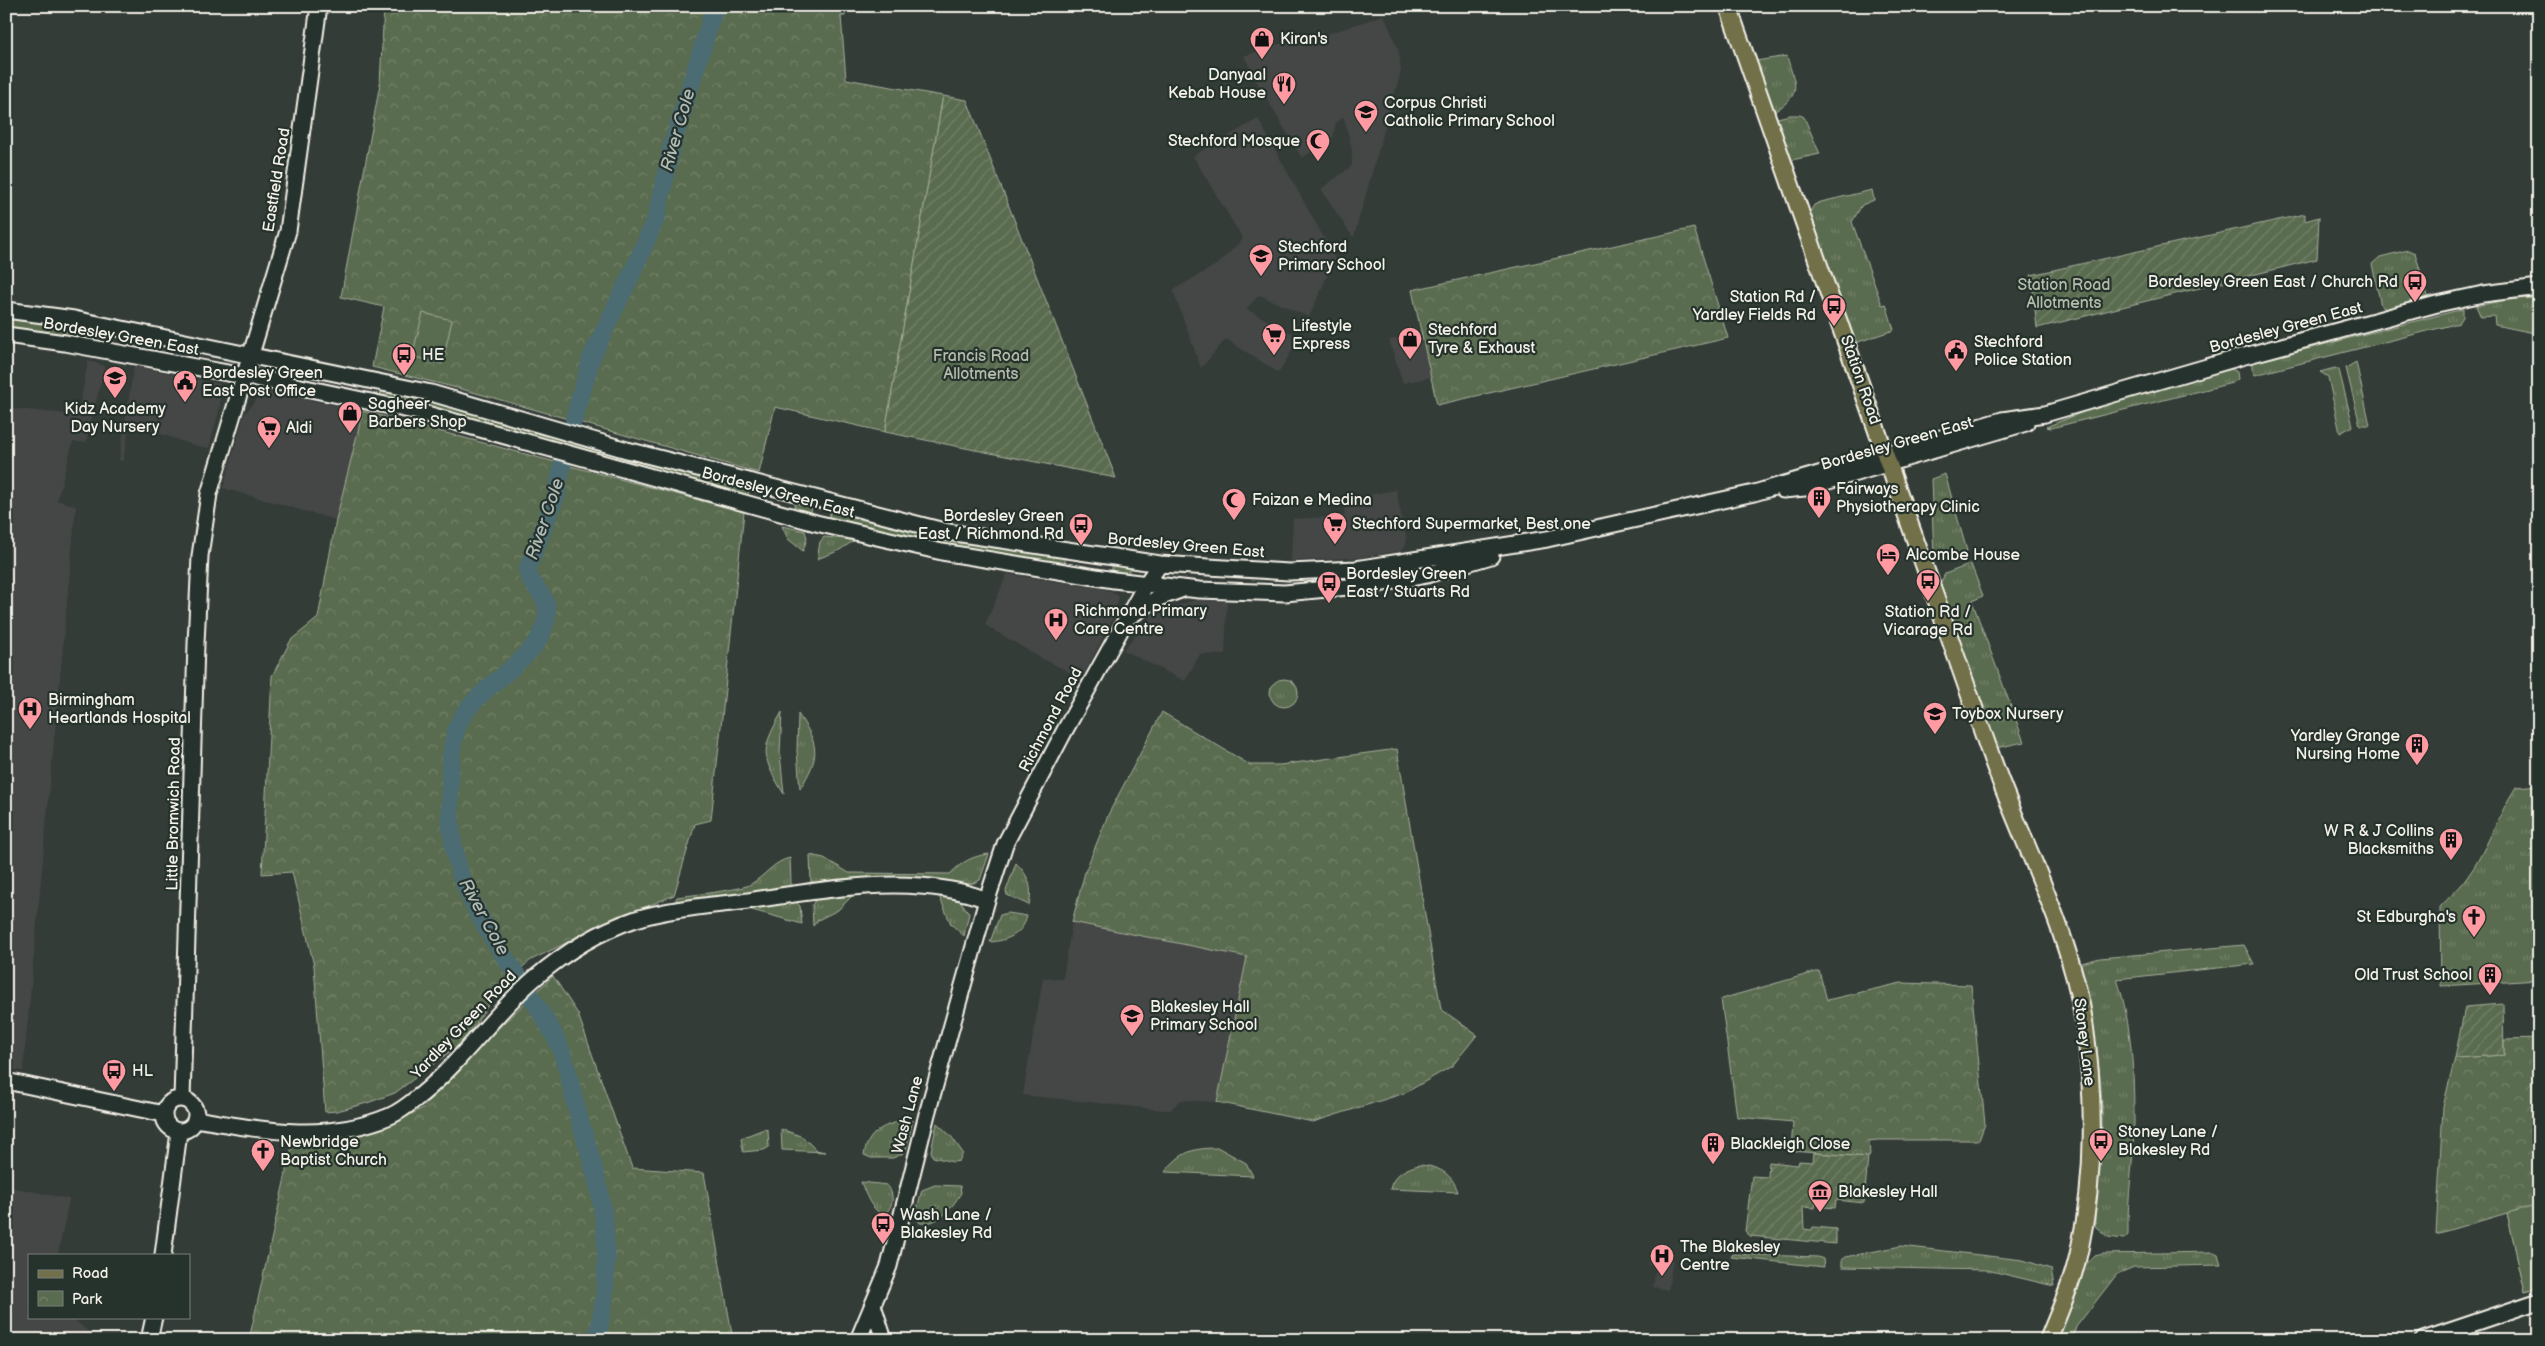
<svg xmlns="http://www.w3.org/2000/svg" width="2545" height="1346" font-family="'Balsamiq Sans',sans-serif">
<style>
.built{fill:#454746}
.grass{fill:url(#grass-tufts);stroke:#a7ae9c}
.park{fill:url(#park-crowns);stroke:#a7ae9c}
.garden{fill:url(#garden-furrows);stroke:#a7ae9c}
.pitch{fill:#5a6c4f;stroke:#a7ae9c}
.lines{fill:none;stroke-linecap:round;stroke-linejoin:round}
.river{stroke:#4c6c73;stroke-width:18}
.secondary-casing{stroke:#f4f1e8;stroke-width:19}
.primary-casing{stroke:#f4f1e8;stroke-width:20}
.secondary{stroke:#26332d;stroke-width:15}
.primary{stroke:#71704a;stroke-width:16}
.labels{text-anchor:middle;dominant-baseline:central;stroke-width:4.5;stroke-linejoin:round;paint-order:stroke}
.poi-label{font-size:16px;fill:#f4f1e8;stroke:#26332d;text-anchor:start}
.street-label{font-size:16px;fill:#f4f1e8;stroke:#26332d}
.park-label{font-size:16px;fill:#b6bcab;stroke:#26332d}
.water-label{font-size:18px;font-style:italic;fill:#b1bcb9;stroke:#26332d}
</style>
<defs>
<pattern id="grass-tufts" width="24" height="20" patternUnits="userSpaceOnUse" patternTransform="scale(1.25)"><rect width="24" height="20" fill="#5a6c4f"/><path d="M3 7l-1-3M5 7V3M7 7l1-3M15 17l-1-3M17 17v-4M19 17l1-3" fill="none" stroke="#728168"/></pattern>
<pattern id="park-crowns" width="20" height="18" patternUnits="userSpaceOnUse" patternTransform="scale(1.25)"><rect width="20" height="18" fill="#5a6c4f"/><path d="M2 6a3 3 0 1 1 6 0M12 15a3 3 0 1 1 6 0" fill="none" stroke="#728168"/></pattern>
<pattern id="garden-furrows" width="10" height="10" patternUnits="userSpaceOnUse" patternTransform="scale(1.25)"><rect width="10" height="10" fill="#5a6c4f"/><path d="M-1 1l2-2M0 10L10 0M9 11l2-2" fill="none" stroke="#728168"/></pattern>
</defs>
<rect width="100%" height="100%" fill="#343c38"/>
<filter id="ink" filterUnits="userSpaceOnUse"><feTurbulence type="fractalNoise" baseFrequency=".02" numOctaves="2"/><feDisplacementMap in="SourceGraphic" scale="10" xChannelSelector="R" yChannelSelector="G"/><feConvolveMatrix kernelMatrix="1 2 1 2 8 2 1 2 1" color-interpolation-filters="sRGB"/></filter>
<g filter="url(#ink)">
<path class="built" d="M1384,15L1399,52L1401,71L1354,236H1352L1321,189L1352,166V149L1344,117L1336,122L1333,137L1302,158L1259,86L1244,56L1322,30L1325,35Z
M1258,119L1335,258L1309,317L1259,295L1246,309L1299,337L1279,373L1226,339L1201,368L1173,290L1218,264L1243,239L1193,156Z
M1420,333L1431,377L1403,383L1389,340Z
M88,361L105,366L86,442H73L57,500L76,506L23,1071L6,1069V408L78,415Z
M134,366L220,384V407L209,448L193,445L130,423L123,461L119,460Z
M264,391L363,411L336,520L223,488L245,413Z
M1396,490L1406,538V545L1401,551L1364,557L1291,561L1293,519L1345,516L1343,499Z
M1007,574L1104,589L1119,596L1114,616L1082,678L1039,657L985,625Z
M1196,600L1227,602L1225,655L1200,654L1185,681L1123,650L1155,612Z
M1072,922L1247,957L1217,1102L1181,1100L1170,1110H1164L1023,1095L1043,978L1063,979Z
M6,1186L69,1199L58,1255H29V1317H71L90,1333L89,1340H6Z
M1650,1255L1673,1259L1668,1290L1653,1287L1656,1266L1648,1265Z"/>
<path class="grass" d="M1787,56C1795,87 1804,92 1774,112L1756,61Z
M1790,115H1800L1804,117L1820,154L1792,160L1777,118Z
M1872,190L1874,200L1862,205L1852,222L1882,305L1886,304L1894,330L1855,343L1810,212L1814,205L1821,202Z
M2408,250L2415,253L2428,296L2421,300L2386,309L2381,306L2372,264L2380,257Z
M2539,298V334L2495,325L2494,316L2481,317L2476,306L2511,299Z
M2463,309V317L2459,323L2255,375L2252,369V363Z
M6,316L88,329L86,340L6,329Z
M2356,362L2370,425H2360L2346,368Z
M2335,368L2339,370L2353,426L2340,433L2328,377L2320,372Z
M2232,369L2237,372L2238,379L2232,383L2051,428L2046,427L2115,399Z
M382,386L750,488L746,500L380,397Z
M1945,474L1967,551L1939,560L1934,558L1931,479Z
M796,500L811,504L812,508L810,516L793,512Z
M831,509L1066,553L1064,568L940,547L828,521Z
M782,526L805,531L807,538L803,551L788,539Z
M824,537L855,540L838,551L817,559L820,542Z
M1113,561L1130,563L1128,578L1111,575Z
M1971,564L1983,596L1972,601L2024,742L1996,748L1939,586L1945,574Z
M1270 693a14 14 0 1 1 28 0a14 14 0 1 1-28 0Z
M782,712L780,753L784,794C761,756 760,751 782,712Z
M798,714C820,746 820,756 800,789L797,751Z
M2539,785V980L2441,986L2440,907C2448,898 2459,889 2466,879C2487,851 2497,816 2516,787Z
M989,854L980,880L971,884L903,880L818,887L811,884L810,855L824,858L849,873L950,874C962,862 972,856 989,854Z
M790,858L791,883L787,888L673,907L677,897C691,895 742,890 751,884C765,876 774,861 790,858Z
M1016,863C1029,876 1033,887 1029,905L1007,895L1006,891Z
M852,896L838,910L818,920L813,926L812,905L816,899Z
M939,896L959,899L969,913L964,936L951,924Z
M796,902L800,906L802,924L745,908Z
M1008,913L1027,916C1023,934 1007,941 990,942L1000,915Z
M2244,945L2254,964L2117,979C2132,1024 2134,1074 2134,1122C2134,1160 2127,1197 2128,1235L2124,1239L2108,1237L2095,1226C2094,1192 2101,1157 2102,1123C2103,1068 2091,1017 2078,964L2100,958Z
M913,1120L906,1149L902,1154L893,1158H871L864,1155C868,1129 889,1122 913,1120Z
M937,1123L951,1136L963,1153L959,1161L953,1162L933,1157L931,1151Z
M764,1129L768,1130L769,1147L764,1150L743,1152L741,1138Z
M781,1129L803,1137L816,1150L825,1152L782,1150Z
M1219,1148L1246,1163L1253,1176L1165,1172C1181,1151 1194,1148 1219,1148Z
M1419,1165C1438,1166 1452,1173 1458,1192L1390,1189C1393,1175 1406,1168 1419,1165Z
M861,1182L887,1185C895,1194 894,1208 883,1215C870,1208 866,1195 861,1182Z
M935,1185L960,1186L961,1193C952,1207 940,1225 920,1223L915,1216L922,1190Z
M1901,1246L2023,1260L2051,1269L2054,1286L1987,1270L1842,1267V1260L1846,1257Z
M2214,1252L2218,1254L2221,1265L2134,1267L2117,1274L2076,1327L2072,1340H2056L2083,1267L2095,1256L2103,1254Z
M1733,1254L1818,1257L1823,1259L1824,1267L1731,1257Z"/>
<path class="park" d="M384,6H845V16H841L846,79L943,96L885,432L775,407L759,473L469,391L372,367L384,307L341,297L380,84Z
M1694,228L1728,338L1437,405L1412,290Z
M363,411L744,512L711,820L695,824L674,895L605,924L531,960L503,983L464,1041L395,1093L367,1103L337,1111L325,1112L314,966L292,872L262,874L272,676L291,640L318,618L336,520Z
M1162,712L1250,765H1280L1397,749L1441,1009L1477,1035L1452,1066L1405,1093L1313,1122L1217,1102L1247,957L1072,922L1085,872L1109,813Z
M1819,971L1827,1000L1901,983L1971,985L1985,1124L1979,1140H1877L1869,1141L1870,1156L1868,1157L1791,1151L1793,1122L1737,1117L1721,999Z
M553,976L578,1014L632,1168L704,1173L733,1340H249L292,1146L361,1133L390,1125L423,1108L493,1033Z
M2539,1039V1287L2525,1291L2507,1213L2436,1234L2443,1107L2455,1058L2504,1055V1040Z"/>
<path class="garden" d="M943,96L967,100L1116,478L885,432Z
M2305,214V221L2319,217L2317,259L2037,328L2031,275Z
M2503,1004L2504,1055L2455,1058L2465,1007Z
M1814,1153L1868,1157L1864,1203L1836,1200L1835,1208L1824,1207L1825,1196L1817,1195L1815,1208L1803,1207L1804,1229L1812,1230L1813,1227L1836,1229V1244L1750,1236L1745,1231L1752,1176L1768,1177L1769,1162L1798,1165L1799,1161L1813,1162Z"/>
<path class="pitch" d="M423,313L452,320L442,364L412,356Z
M2539,1204V1287L2525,1291L2507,1213Z"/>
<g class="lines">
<path class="river" d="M574,419L592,356L635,267L656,218L672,146L715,6
M563,462L556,496L527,570C530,586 547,594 547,611C547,660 476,682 458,725C448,747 449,810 452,835C460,914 523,972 557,1041C567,1060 570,1085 576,1106C584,1137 596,1169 601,1200C609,1245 607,1295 597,1340"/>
<defs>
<path id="secondary" d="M6,310L74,319L431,393L627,450L948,532L1160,564L1289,572L1356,569L1547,539L1754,493L2002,420L2045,414L2241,357L2437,304L2483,294L2539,287
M6,335L65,343L282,383L423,413L816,523L942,552L1114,580L1199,590L1285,593L1379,584L1427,575L1491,556
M1783,490L1805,488L2026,423
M1130,616L1156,599L1183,589
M6,1081L164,1114
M164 1115a16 16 0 1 1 32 0a16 16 0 1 1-32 0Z
M182,1099L196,644L200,556L209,494L288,231L319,6
M196,1119C261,1130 326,1143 390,1116C402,1111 412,1102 422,1094C464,1059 494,1013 535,978C564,953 600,931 636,919C669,909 706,906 740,902C817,891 913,871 987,900
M163,1255L179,1132
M873,1305L884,1340
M149,1340L154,1317
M858,1340L889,1266L927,1114L987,900L1005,844L1065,730L1146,584L1160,564
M2423,1340L2539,1301"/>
<path id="primary" d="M1728,6C1817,254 1903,502 1989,750C2020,840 2070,928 2084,1022C2095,1093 2095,1177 2080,1247C2074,1279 2060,1310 2048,1340"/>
</defs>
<use href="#secondary" class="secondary-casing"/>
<use href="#primary" class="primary-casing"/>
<use href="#secondary" class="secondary"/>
<use href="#primary" class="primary"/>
</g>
</g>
<defs>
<symbol id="shop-pin" viewBox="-11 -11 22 30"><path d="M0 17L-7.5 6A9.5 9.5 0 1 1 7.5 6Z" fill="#ff9aa2" stroke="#26332d"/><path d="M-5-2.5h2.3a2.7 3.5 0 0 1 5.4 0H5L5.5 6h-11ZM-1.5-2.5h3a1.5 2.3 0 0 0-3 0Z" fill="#111"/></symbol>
<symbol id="restaurant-pin" viewBox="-11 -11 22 30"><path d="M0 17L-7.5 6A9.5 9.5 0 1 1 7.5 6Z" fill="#ff9aa2" stroke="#26332d"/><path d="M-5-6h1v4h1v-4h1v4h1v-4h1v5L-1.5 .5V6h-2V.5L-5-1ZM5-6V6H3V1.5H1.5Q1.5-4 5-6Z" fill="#111"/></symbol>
<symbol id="school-pin" viewBox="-11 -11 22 30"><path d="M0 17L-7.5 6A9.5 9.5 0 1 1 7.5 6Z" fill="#ff9aa2" stroke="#26332d"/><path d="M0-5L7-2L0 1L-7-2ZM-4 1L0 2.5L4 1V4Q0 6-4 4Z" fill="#111"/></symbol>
<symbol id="mosque-pin" viewBox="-11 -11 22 30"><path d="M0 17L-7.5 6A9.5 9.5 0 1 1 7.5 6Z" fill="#ff9aa2" stroke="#26332d"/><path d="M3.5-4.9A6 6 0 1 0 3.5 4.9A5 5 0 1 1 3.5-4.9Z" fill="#111"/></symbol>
<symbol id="bus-pin" viewBox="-11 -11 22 30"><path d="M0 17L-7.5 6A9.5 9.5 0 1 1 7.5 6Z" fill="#ff9aa2" stroke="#26332d"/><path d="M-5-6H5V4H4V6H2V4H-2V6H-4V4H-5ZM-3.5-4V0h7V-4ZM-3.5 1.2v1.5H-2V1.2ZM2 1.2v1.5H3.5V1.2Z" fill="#111"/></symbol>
<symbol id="supermarket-pin" viewBox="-11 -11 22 30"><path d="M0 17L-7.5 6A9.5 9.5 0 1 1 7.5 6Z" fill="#ff9aa2" stroke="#26332d"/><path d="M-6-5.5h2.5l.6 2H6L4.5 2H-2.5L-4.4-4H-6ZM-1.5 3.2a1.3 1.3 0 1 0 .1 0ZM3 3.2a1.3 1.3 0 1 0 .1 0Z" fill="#111"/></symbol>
<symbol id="civic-pin" viewBox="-11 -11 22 30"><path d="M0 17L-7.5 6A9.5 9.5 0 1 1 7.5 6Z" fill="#ff9aa2" stroke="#26332d"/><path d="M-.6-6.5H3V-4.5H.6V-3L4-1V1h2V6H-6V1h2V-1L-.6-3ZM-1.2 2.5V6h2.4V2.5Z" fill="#111"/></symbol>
<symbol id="building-pin" viewBox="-11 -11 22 30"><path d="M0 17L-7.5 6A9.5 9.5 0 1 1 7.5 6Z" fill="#ff9aa2" stroke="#26332d"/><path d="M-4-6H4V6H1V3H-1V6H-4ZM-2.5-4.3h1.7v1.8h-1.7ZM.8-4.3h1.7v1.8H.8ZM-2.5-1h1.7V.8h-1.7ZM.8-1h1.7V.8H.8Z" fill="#111"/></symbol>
<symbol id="hotel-pin" viewBox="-11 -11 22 30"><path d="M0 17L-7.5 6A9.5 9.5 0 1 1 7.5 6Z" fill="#ff9aa2" stroke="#26332d"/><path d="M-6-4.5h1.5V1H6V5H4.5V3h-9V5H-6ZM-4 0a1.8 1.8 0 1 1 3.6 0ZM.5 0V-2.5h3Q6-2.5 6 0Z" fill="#111"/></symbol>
<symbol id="hospital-pin" viewBox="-11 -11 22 30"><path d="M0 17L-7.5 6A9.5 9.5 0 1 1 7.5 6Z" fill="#ff9aa2" stroke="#26332d"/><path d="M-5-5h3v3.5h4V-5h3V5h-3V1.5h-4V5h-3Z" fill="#111"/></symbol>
<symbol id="church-pin" viewBox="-11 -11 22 30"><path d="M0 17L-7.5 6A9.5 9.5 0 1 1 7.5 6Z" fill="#ff9aa2" stroke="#26332d"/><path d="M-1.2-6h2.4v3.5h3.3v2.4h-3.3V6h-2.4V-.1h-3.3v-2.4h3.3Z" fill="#111"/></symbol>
<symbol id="museum-pin" viewBox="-11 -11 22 30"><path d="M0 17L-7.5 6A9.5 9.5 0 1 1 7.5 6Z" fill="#ff9aa2" stroke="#26332d"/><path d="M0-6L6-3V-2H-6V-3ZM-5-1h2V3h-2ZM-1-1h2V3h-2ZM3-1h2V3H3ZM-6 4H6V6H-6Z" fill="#111"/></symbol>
</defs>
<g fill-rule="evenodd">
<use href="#shop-pin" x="1248" y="25" width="28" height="38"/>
<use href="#restaurant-pin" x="1270" y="70" width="28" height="38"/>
<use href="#school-pin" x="1352" y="98" width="28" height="38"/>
<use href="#mosque-pin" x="1304" y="127" width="28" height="38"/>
<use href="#school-pin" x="1247" y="242" width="28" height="38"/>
<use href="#bus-pin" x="2401" y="268" width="28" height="38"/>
<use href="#bus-pin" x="1820" y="292" width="28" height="38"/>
<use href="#supermarket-pin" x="1260" y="321" width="28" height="38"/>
<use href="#shop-pin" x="1396" y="325" width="28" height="38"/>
<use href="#civic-pin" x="1942" y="337" width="28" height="38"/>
<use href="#bus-pin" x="390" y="341" width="28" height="38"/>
<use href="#school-pin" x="101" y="364" width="28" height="38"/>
<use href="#civic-pin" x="171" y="368" width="28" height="38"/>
<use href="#shop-pin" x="336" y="399" width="28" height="38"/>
<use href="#supermarket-pin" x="255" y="414" width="28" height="38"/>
<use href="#building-pin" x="1805" y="484" width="28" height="38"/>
<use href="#mosque-pin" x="1220" y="486" width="28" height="38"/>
<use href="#supermarket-pin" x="1321" y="510" width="28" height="38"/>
<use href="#bus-pin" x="1067" y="511" width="28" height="38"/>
<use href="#hotel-pin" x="1874" y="541" width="28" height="38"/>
<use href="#bus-pin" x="1914" y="567" width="28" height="38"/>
<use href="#bus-pin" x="1315" y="569" width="28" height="38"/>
<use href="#hospital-pin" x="1042" y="606" width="28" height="38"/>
<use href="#hospital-pin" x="16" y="695" width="28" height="38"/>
<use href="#school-pin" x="1921" y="700" width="28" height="38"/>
<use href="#building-pin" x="2403" y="731" width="28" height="38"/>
<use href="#building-pin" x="2437" y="826" width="28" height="38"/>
<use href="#church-pin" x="2460" y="903" width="28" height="38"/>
<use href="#building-pin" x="2476" y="961" width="28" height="38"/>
<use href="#school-pin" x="1118" y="1002" width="28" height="38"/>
<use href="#bus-pin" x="100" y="1057" width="28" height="38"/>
<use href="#bus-pin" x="2087" y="1127" width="28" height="38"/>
<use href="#building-pin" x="1699" y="1130" width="28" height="38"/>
<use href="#church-pin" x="249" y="1137" width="28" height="38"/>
<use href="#museum-pin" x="1806" y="1178" width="28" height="38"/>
<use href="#bus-pin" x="869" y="1210" width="28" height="38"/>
<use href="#hospital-pin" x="1648" y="1242" width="28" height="38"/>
</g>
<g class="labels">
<g class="poi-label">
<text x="1280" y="39">Kiran's</text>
<text x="1266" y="75" text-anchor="end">Danyaal<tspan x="1266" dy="18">Kebab House</tspan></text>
<text x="1384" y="103">Corpus Christi<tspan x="1384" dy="18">Catholic Primary School</tspan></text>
<text x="1300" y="141" text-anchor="end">Stechford Mosque</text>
<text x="1278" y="247">Stechford<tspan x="1278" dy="18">Primary School</tspan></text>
<text x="2398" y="282" text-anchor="end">Bordesley Green East / Church Rd</text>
<text x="1816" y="297" text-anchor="end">Station Rd /<tspan x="1816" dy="18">Yardley Fields Rd</tspan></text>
<text x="1292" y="326">Lifestyle<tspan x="1292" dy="18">Express</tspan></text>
<text x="1428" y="330">Stechford<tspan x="1428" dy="18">Tyre &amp; Exhaust</tspan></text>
<text x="1974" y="342">Stechford<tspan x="1974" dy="18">Police Station</tspan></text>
<text x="422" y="355">HE</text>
<text x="202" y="373">Bordesley Green<tspan x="202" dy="18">East Post Office</tspan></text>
<text x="368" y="404">Sagheer<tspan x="368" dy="18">Barbers Shop</tspan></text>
<text x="115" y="409" text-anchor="middle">Kidz Academy<tspan x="115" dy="18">Day Nursery</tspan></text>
<text x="286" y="428">Aldi</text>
<text x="1836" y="489">Fairways<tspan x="1836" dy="18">Physiotherapy Clinic</tspan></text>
<text x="1252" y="500">Faizan e Medina</text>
<text x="1064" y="516" text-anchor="end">Bordesley Green<tspan x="1064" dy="18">East / Richmond Rd</tspan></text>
<text x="1352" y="524">Stechford Supermarket, Best one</text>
<text x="1906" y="555">Alcombe House</text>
<text x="1346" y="574">Bordesley Green<tspan x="1346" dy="18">East / Stuarts Rd</tspan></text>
<text x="1074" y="611">Richmond Primary<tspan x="1074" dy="18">Care Centre</tspan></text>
<text x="1928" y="612" text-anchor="middle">Station Rd /<tspan x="1928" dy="18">Vicarage Rd</tspan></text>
<text x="48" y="700">Birmingham<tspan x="48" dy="18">Heartlands Hospital</tspan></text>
<text x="1952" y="714">Toybox Nursery</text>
<text x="2400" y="736" text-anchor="end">Yardley Grange<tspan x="2400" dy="18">Nursing Home</tspan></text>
<text x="2434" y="831" text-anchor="end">W R &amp; J Collins<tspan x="2434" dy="18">Blacksmiths</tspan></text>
<text x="2456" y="917" text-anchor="end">St Edburgha's</text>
<text x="2472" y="975" text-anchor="end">Old Trust School</text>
<text x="1150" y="1007">Blakesley Hall<tspan x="1150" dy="18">Primary School</tspan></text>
<text x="132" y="1071">HL</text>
<text x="2118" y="1132">Stoney Lane /<tspan x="2118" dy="18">Blakesley Rd</tspan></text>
<text x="280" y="1142">Newbridge<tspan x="280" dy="18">Baptist Church</tspan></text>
<text x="1730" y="1144">Blackleigh Close</text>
<text x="1838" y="1192">Blakesley Hall</text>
<text x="900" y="1215">Wash Lane /<tspan x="900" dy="18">Blakesley Rd</tspan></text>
<text x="1680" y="1247">The Blakesley<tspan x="1680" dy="18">Centre</tspan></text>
</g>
<g class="street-label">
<text transform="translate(277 180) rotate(-81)">Eastfield Road</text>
<text transform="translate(2286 328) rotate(-15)">Bordesley Green East</text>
<text transform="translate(121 337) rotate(10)">Bordesley Green East</text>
<text transform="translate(1860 380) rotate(71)">Station Road</text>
<text transform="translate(1897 444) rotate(-16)">Bordesley Green East</text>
<text transform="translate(778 493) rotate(15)">Bordesley Green East</text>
<text transform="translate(1186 546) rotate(5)">Bordesley Green East</text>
<text transform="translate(1051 720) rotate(-62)">Richmond Road</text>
<text transform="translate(174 814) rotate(-89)">Little Bromwich Road</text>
<text transform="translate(464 1025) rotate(-46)">Yardley Green Road</text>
<text transform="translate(2084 1042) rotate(83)">Stoney Lane</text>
<text transform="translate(908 1115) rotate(-75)">Wash Lane</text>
</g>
<g class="park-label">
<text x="2064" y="285">Station Road<tspan x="2064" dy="18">Allotments</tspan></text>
<text x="981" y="356">Francis Road<tspan x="981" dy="18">Allotments</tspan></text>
</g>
<g class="water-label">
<text transform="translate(678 130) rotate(-74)">River Cole</text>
<text transform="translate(545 519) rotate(-71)">River Cole</text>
<text transform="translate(484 917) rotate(61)">River Cole</text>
</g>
</g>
<rect width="2545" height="1346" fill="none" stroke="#26332d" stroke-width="25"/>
<rect x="12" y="12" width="2520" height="1321" fill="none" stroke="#f4f1e8" stroke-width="2" filter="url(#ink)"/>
<rect x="28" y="1254" width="162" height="65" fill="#26332d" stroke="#787f78"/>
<rect x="38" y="1270" width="25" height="8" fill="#71704a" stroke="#787f78"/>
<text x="72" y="1278" font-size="15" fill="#f4f1e8">Road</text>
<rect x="38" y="1291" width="25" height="15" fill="url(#park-crowns)" stroke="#787f78"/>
<text x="72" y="1304" font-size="15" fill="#f4f1e8">Park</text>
</svg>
